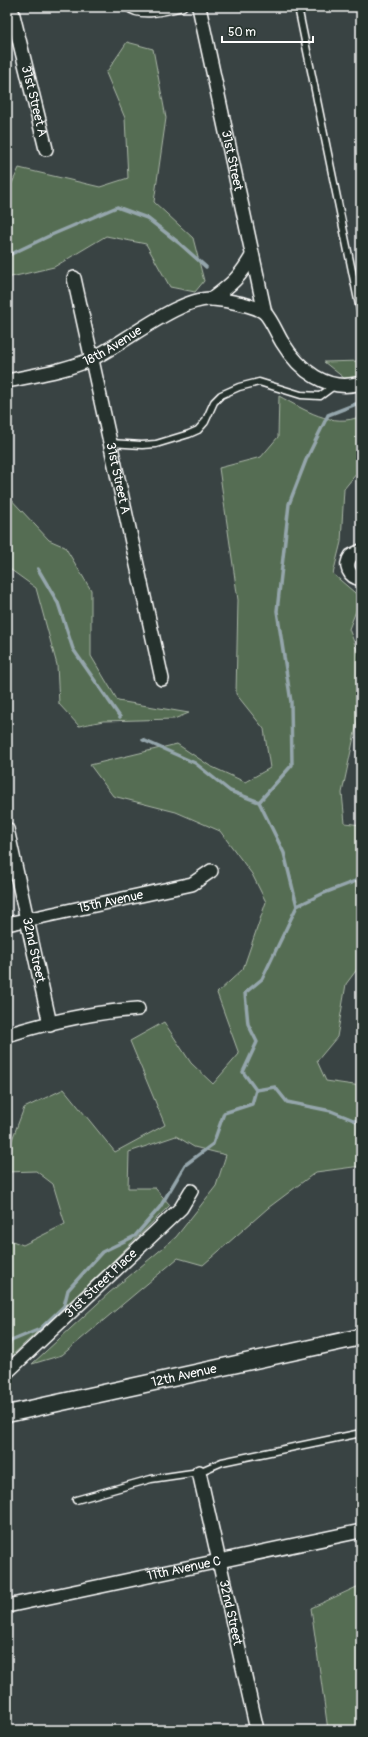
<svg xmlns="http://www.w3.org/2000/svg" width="368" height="1737" font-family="Pangolin,sans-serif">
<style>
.green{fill:#556d52;stroke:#aab6a8}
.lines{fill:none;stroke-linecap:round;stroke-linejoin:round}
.stream{stroke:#95a6ac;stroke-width:3.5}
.service-casing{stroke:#fff;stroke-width:9}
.minor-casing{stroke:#fff;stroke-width:16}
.tertiary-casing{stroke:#fff;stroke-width:19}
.service{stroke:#26332d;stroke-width:6}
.minor{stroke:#26332d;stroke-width:13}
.tertiary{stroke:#26332d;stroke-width:16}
.labels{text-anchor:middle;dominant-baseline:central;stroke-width:4;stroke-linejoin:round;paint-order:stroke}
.street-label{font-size:13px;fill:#fff;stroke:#26332d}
</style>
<rect width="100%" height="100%" fill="#394343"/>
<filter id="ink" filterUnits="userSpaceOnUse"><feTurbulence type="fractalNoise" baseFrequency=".025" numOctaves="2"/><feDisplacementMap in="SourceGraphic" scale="8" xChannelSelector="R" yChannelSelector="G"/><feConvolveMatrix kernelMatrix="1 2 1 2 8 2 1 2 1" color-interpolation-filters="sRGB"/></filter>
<g filter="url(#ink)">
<path class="green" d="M127,42L153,49L166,118L154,202L193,238L204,281L195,292L170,287L146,244L106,236L54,267L7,278V194L19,168L100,187L128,178L125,118L106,73Z
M361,361V376L344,378L324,362Z
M279,396C303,409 333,429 361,416V468L344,489L341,542L333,574L361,598L349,629L361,660V704L342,793L345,823L361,825V881L357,890L361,891V964L346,984L337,1037L317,1061L326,1081L361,1086V1166L316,1172L268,1208L203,1265L178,1258L62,1355L32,1364L109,1293L176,1237L216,1186L226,1155L194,1147L176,1136L129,1152L128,1188H155L170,1205L106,1268L7,1360V1239L23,1245L65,1224L53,1184L36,1171L7,1172V1153L24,1108L64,1089L115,1152L165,1125L130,1041L164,1022L191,1063L213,1084L239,1054L217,993L243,969L266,902L252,874L220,831L176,812L113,796L90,765L177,744L210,766L245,782L270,768L264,729L236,694L238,600L219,468L261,457L278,437Z
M7,495L49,540L65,547L91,590V656L118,701L189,713L174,719L103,721L79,726L59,704L57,665L36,588L7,567Z
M361,1585V1730H328L311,1608Z"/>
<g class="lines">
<path class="stream" d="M7,256L49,236L117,207L147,218L179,243L206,267
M38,569L58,603L73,649L120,717
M143,740L195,763L230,791L259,802
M297,906L324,893L361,879
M256,1090L275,1087L287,1102L331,1111L361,1123
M7,1347L11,1341L40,1329L64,1306L68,1290L102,1252L135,1236L160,1207L185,1165L213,1144L224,1113L252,1104L256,1090L243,1072L257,1042L248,1024L245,993L262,979L297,906L284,853L259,802L292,765L291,702L277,611L289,504L306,460L328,415L361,402
M359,1730L361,1728"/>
<defs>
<path id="service" d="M127,7C140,19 166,11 183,7
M298,7L360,310
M110,443L142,445L156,444L189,434L198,430L205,422L214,402L221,395L239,387L259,382L301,395L320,396L335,385
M76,1500L151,1479L199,1472L222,1462L361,1433"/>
<g id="minor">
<path id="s1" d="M11,7L46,149"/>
<path id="s2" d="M199,7L265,313"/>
<path id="s3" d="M74,278L162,679"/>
<path d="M212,299C232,284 240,277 252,256"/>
<path id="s4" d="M7,381C34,375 64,371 89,360C121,346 180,296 213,299C225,300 256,305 265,313C272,321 277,334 282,342C299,370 327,393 361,383"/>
<path d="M361,551L351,556C344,566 349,577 361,579"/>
<path id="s5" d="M7,829L50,1024"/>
<path id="s6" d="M7,924L192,884L211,871"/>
<path d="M7,1035C49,1022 94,1012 138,1009"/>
<path id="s7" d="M7,1372L181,1208L191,1191"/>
<path id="s8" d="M199,1472L257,1730"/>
<path id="s9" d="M7,1606L361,1531"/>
</g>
<g id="tertiary">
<path id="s10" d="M7,1414L361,1337"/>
</g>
</defs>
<use href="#service" class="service-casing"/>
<use href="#minor" class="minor-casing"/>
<use href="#tertiary" class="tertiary-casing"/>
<use href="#service" class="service"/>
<use href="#minor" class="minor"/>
<use href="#tertiary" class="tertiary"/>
</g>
</g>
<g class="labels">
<g class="street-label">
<text stroke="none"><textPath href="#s1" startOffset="97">31st Street A</textPath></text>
<text stroke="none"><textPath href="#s2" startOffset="157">31st Street</textPath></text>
<text stroke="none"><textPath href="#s4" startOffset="112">18th Avenue</textPath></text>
<text stroke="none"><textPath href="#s3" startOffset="205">31st Street A</textPath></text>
<text stroke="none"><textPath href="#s6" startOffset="106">15th Avenue</textPath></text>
<text stroke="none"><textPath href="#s5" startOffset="124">32nd Street</textPath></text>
<text stroke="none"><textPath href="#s7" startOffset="129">31st Street Place</textPath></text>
<text stroke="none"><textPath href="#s10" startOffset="181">12th Avenue</textPath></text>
<text stroke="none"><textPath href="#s9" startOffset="181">11th Avenue C</textPath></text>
<text stroke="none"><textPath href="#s8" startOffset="144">32nd Street</textPath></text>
</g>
</g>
<rect width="368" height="1737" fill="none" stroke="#26332d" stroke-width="24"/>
<rect x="12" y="12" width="344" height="1713" fill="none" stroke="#fff" stroke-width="1.5" filter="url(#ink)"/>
<path d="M222 36v6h91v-6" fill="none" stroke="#ffffff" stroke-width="2"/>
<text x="228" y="36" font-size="12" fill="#ffffff" stroke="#26332d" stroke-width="3" paint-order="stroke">50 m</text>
</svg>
